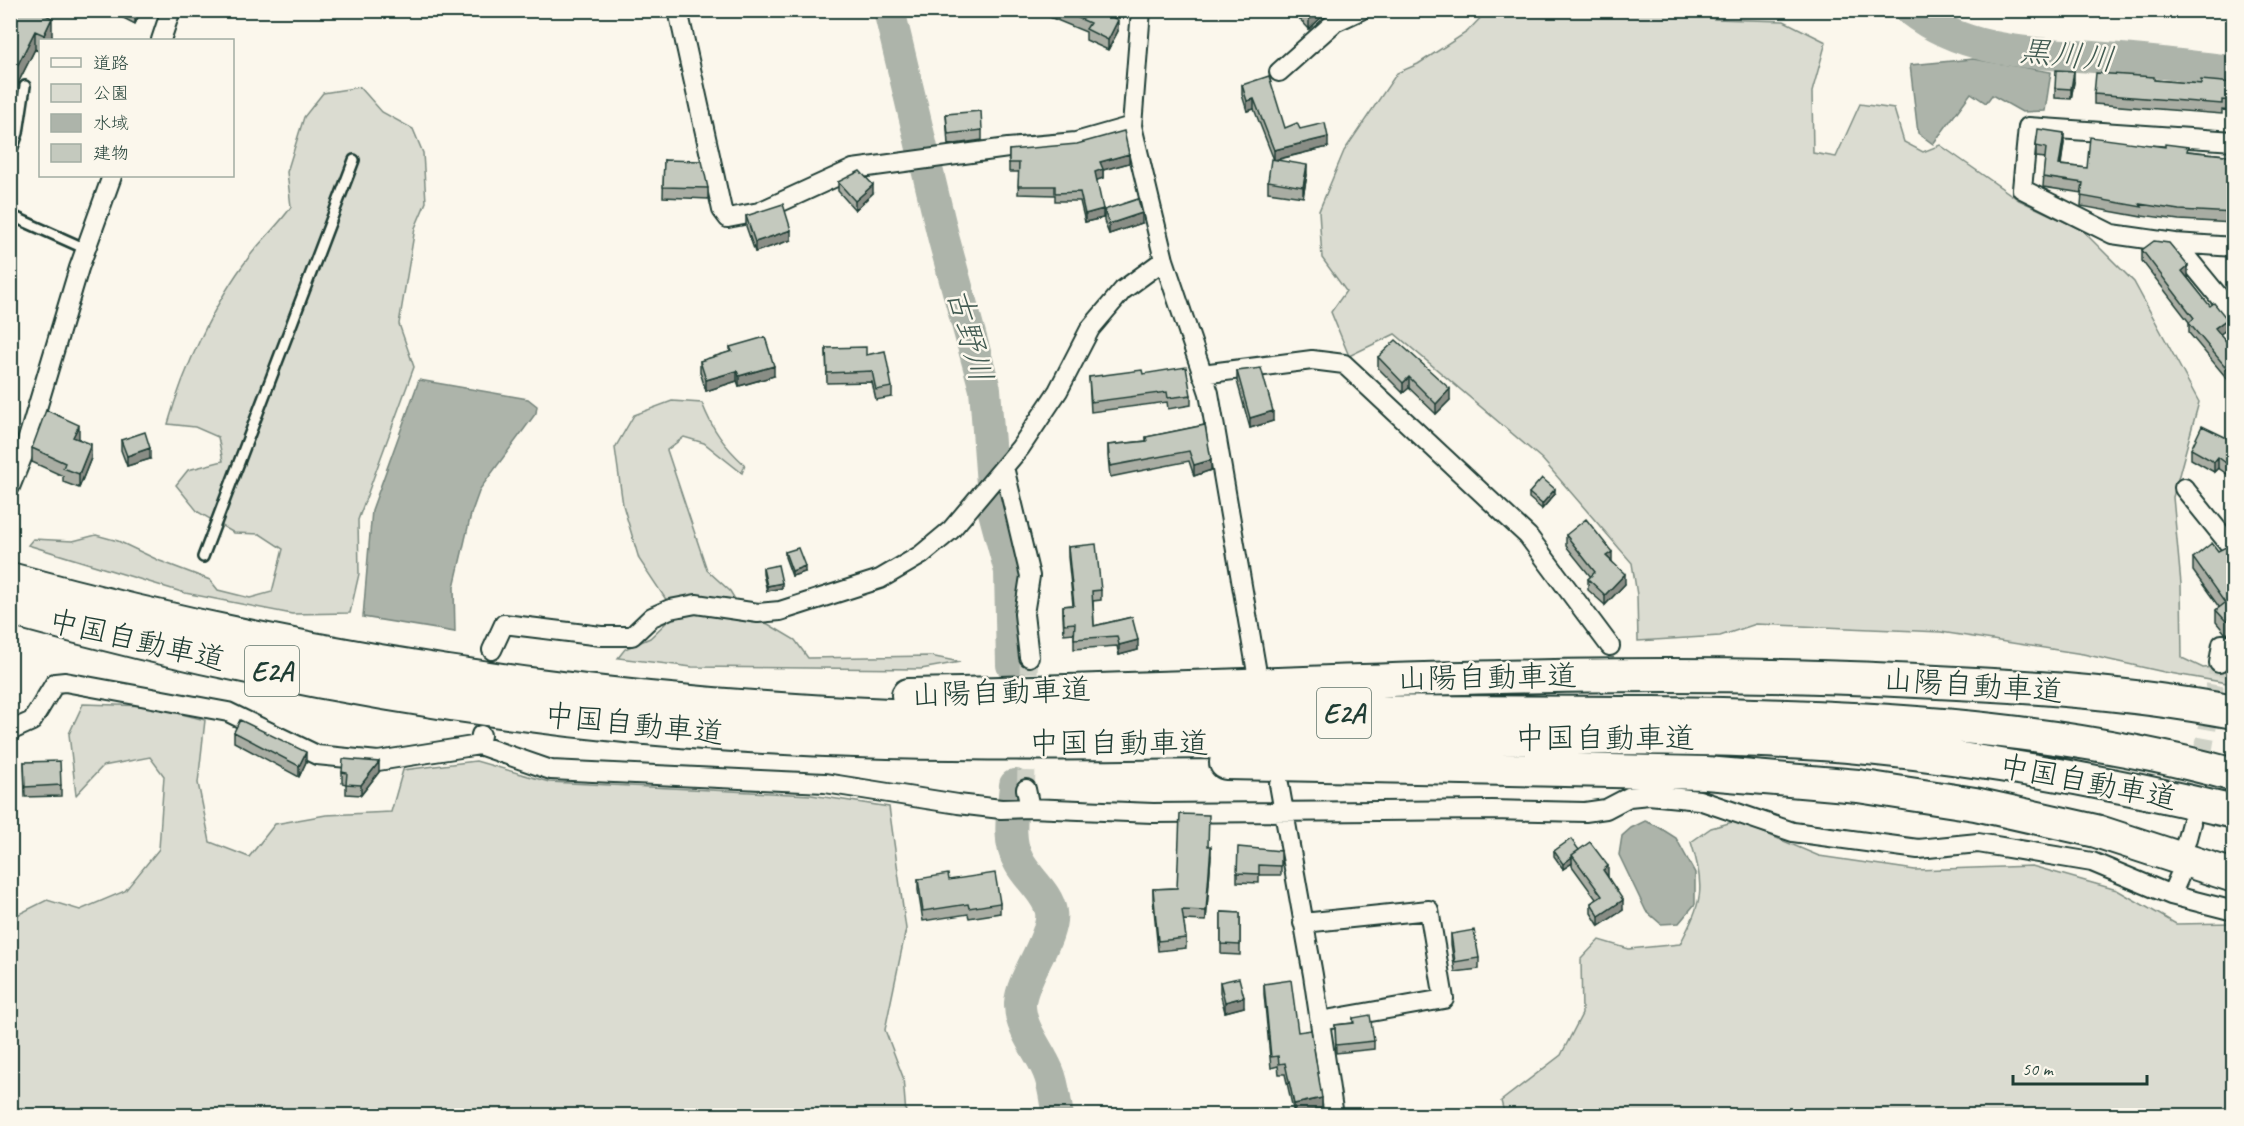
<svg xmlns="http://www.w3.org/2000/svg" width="2244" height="1126" font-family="Caveat,'Klee One',sans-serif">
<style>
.green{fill:#dbdcd1;stroke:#7d8c82;stroke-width:1.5}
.water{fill:#adb4aa;stroke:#74847b;stroke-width:1.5}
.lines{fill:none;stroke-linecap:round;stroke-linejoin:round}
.river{stroke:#adb4aa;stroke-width:32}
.street-tunnel{stroke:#cfd2c7;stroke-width:18;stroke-dasharray:18 9;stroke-linecap:butt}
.lane-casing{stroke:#1f3d34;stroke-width:14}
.street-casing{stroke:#1f3d34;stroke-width:22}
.highway-casing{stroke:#1f3d34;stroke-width:36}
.lane{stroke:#fbf7ec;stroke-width:9}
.street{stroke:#fbf7ec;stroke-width:18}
.highway{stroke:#fbf7ec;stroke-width:32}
.wall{fill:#a9ada3;stroke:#1f3d34;stroke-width:1.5}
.shaded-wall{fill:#898d85;stroke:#1f3d34;stroke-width:1.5}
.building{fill:#c4c9be;stroke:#1f3d34;stroke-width:1.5}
.labels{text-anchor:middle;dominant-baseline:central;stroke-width:5;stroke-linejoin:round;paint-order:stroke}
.shield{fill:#fbf7ec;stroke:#61756b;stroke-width:1.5}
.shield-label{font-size:28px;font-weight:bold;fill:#1f3d34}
.street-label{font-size:30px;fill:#1f3d34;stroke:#fbf7ec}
.water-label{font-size:32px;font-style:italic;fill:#425b52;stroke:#fbf7ec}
</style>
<rect width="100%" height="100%" fill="#fbf7ec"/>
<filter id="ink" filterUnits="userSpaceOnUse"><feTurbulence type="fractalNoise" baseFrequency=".0167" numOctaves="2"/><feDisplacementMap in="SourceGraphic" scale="12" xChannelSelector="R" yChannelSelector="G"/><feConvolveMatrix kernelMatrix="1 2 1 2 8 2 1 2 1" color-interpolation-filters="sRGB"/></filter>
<g filter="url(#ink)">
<path class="green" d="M1487,11H1689L1714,19L1784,21L1826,42L1812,92L1813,153L1836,157L1860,104L1894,109L1904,142L1923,152L1940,145L2019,200L2082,230L2134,282L2199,402L2173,497L2181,584L2182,658L2203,668L2233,666V684L2164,672L2083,654L1941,632L1756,624L1720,636L1638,641L1637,595L1632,563L1542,459L1395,334L1349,356L1331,312L1346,291L1322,258L1319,211L1344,151L1397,73L1418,64L1467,32Z
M360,87L382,112L413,129L423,153L426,202L415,228L399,324L414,367L358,520L359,574L350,613L292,614L185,593L28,545L33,539L73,541L96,535L118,541L160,561L210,580L218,590L250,598L272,592L283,549L260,534L234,533L198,512L176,485L188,470L223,461L218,437L195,427L168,424C183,370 215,301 249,257C262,239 279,225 291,207L287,172L304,117L323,93Z
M672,401L702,403C712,429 724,446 745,465L742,473L704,443L684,437L667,450L707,570L730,591L745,616L768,624L795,640L808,658L930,656L960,662L921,669L692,667L618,658L625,649L650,638L673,616L667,601L639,559L623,505L615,448L634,415Z
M83,704L150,706L205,720L198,783L210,842L249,857L275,824L326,815L391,812L403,770L476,761L549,782L811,795L889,807L906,929L885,1030L903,1077L906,1115L11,1116V918L47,900L80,910L125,891L159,849L164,776L150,757L103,766L76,795L69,734Z
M1736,821L1819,856L1915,870L2032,866L2117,890L2176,924L2233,923V1115L1505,1116L1501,1101L1561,1055L1582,1014L1581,959L1599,940L1629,949L1680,944C1702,902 1706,888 1691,842L1711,828Z"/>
<path class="water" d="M1973,59L2051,72L2045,111L2022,112L1992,95L1986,103L1971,93L1933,144L1918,133L1910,65Z
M419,380L528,399L537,406L536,413L480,489L471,514L454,587L455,632L363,617L372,510Z
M1645,821L1657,826L1676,838L1695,873V904L1679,923L1661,924L1646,911L1619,855L1622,836L1631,828Z"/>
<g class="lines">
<path class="river" d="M889,10L944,240L985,389L994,512L1010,571L1012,665
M1910,10C1971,58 2046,52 2120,59C2158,62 2196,67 2234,71
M1015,785C1013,810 1006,840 1019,862C1027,878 1048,893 1051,912C1055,936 1022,976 1020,1003C1019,1028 1039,1049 1048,1071C1054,1084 1055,1101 1058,1116"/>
<path class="street-tunnel" d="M1028,700L1029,657
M1026,789L1027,737
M2193,809L2219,663"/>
<defs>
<path id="lane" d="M10,155L18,133L25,86
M10,215L86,249
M203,557L354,160"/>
<path id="street" d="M678,10L722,210L728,218L759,212L853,169L1008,148L1076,142L1132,126
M1141,10L1132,126L1164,260L1209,393L1256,667
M161,40L171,10
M1279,72L1335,22L1361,10
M2234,141L2028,127L2022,189L2112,234L2175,243L2234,315
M2175,243L2234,247
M1202,374L1312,360L1344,364L1528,536L1610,646
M1004,467L1030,576L1024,614L1029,657
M10,487L23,455L79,268L112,176
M2184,488L2234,550
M492,650L504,624L601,636H632L652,617L670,609L696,604L758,613L780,611L880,579L921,555L951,530L1020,448L1058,391L1090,329L1123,290L1164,260
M2219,663L2222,644L2234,645
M10,731L32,721L55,683L65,682L228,712L317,755L378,761L479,745L481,735
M479,745L551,770L825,783L958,804L1001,809L1030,808
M1279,784L1313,975L1334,1116
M1026,789L1030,808L1153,813L1492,810L1585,812L1606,809L1629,797L1649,795L1699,800L1793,832L1918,849L1978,843L2092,862L2171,895
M2186,842L2191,823
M2179,877L2171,895L2234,911
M1303,923L1429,910L1444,999L1320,1021"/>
<path id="highway" d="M10,579C346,671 697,718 1045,718C1109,718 1173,715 1236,714C1375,712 1514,712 1653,713C1847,715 2046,723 2234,775
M10,609C295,688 593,736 888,742C1110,747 1331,738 1553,738C1658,738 1763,738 1868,748C1992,760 2113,783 2234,812
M908,695C1237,690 1566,664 1895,680C2008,685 2122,691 2234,712
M1226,763L1706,773L1858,786L1975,804L2096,831L2234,876"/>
</defs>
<use href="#lane" class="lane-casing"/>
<use href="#street" class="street-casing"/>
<use href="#highway" class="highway-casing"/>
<use href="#lane" class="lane"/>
<use href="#street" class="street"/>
<use href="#highway" class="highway"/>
</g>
<path class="wall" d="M10,10L39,12L52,37L51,40H40V52L35,49L10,99Z
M108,10H141L135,24Z
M1047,10H1098L1118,31L1108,50L1086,40V32L1047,16Z
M1286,10H1325V14L1309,29L1293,12L1286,14Z
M2154,80L2201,84L2234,83V111L2222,110V114L2094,104V94Z
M2074,82L2071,99L2055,98V88Z
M1242,85L1285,128L1300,129L1328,147L1276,160L1307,175L1303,197L1268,192V181L1274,160L1254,109L1247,111L1242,95Z
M946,114L982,130V140L948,145Z
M2064,143L2061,165L2087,168L2188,151L2234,156V223L2179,220L2142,215V217L2081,206L2082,193L2043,187L2045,158L2036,157V146Z
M1009,150L1129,163L1103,170V178L1096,180L1103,218L1085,222L1080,201H1055V195L1018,194L1019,172H1009Z
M664,160L708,188V199L663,197Z
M838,182L873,193L855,210L838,191Z
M1104,210L1142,223L1109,234L1104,221Z
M746,216L791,240L755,252L746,226Z
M2142,250L2188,277H2187L2227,329L2220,334L2234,351V387L2189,333V322L2142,261Z
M2234,262V279L2230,275V265Z
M730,347L774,376L739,386L737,381L706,391L700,372V361L730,352Z
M826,348L866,355L892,387V397L876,400L872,382L827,383Z
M1378,357L1450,400L1436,414L1409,388L1403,393L1378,368Z
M1237,371L1273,421L1250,428L1237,381Z
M1143,374L1191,395V405L1168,409L1167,402L1091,412L1089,377Z
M1205,425L1211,470L1194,476L1189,461L1110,477L1108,456V445L1146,441V437Z
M2234,436V473L2230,476L2218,468L2214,472L2191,459V449Z
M78,439L91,458L79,488L63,482V476L32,462V448Z
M121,440L150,459L127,466L121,450Z
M1529,493L1555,494L1542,509L1529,498Z
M1566,535L1612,562L1625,584L1605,605L1588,590V579L1591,577L1566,546Z
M1068,547L1101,590V600L1093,601L1094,626L1132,617L1138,650L1119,655L1117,646L1074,649V633L1064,634L1063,616V606L1073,605L1068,557Z
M2218,551L2234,554V634L2225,633L2216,622V610L2219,607L2193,571V558Z
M785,552L805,572L792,576L785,557Z
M763,568L782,588L767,591L763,574Z
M234,732L306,762L299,777L234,742Z
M24,762L61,785V796L25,797Z
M342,772H379L361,795L346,794V784L342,783Z
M1208,846L1211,856L1206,921L1183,920L1186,938V948L1158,951L1153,899V889L1177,888Z
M1579,850L1608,877L1623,910L1599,926L1591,913V903L1596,899L1572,866V863L1563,869L1554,856V851Z
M1281,851V875H1259V883L1237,882V873Z
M918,879L949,880L1000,903V913L969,918L968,914L923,921L918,890Z
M1221,912L1240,913V955L1221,954Z
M1451,934L1479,958V969L1455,972L1451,944Z
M1220,982L1244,1007L1225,1012L1220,993Z
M1264,984L1298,1032L1322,1109L1294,1114L1285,1074H1279L1278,1066L1271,1068L1264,994Z
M1353,1018L1374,1041V1049L1336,1053L1335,1025L1353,1023Z"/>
<path class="shaded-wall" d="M135,10H141L135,24Z
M1286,10H1293V12L1286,14Z
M1319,10H1325V14L1309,29V19Z
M52,18V37L51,40H44V35Z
M1118,20V31L1108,50V40Z
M35,31V49L10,99V80Z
M2074,71V82L2071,99V89Z
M1254,99V109L1247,111V101Z
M2064,133V143L2059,175V165Z
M1328,137V147L1274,160V150Z
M1129,154V163L1103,170V178L1095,181V172L1100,162Z
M1307,165V175L1303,197V187Z
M873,185V193L855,210V201Z
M1103,209V218L1085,222V214Z
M1142,213V223L1109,234V224Z
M791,230V240L755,252V242Z
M2188,266V277L2182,281V271Z
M2227,319V329L2215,338V328Z
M774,366V376L739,386V376Z
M737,371V381L706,391V380Z
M1409,377V388L1403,393V383Z
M1450,389V400L1436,414V404Z
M1273,411V421L1250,428V418Z
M79,425V439L73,451V437Z
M91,444V458L79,488V474Z
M150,448V459L127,466V456Z
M2218,457V468L2214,472V462Z
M1211,460V470L1194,476V465Z
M2234,462V473L2230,476V466Z
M1555,489V494L1542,509V504Z
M1612,552V562L1606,556Z
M805,566V572L792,576V571Z
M1625,574V584L1605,605V595Z
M782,583V588L767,591V586Z
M1138,640V650L1119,655V645Z
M306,752V762L299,777V766Z
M379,762V772L361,795V785Z
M1211,846V856L1206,921V911Z
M1572,857V863L1563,869V864Z
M1608,866V877L1603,870Z
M1623,900V910L1599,926V916Z
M1244,997V1007L1225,1012V1002Z
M1322,1098V1109L1294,1114V1104Z"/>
<path class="building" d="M10,10H36L52,18L44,35L35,31L10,80Z
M1060,10H1098L1118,20L1108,40L1086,29L1090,23Z
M1301,10H1319L1309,19Z
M2056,70L2074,71L2071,89L2055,88Z
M2096,73L2154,77V80L2201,84V80L2234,83V101L2222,100V104L2094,94Z
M1269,76L1285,128L1297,123L1300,129L1325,123L1328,137L1274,150L1254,99L1247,101L1242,85Z
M981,111L982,130L948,134L946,114Z
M2038,129L2064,133L2059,165L2087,168L2090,137L2165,147V144L2188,147L2187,151L2234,156V213L2179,210L2140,204L2142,207L2081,196L2083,183L2043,177L2046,148L2036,146Z
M1124,131L1129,154L1100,162L1103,169L1095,172L1103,209L1085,214L1080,192L1055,193V186H1018L1019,163H1009V150L1077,144Z
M1271,159L1307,165L1303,187L1268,181Z
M664,160L702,161L708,188L663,187Z
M860,171L873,185L855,201L838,182Z
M1138,199L1142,213L1109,224L1104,210Z
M783,204L791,230L755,242L746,216Z
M2154,241L2169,243L2188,266L2182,271L2210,306L2214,303L2227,319L2215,328L2234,351V377L2189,323L2194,318L2142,250Z
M2234,262V269L2230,265Z
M765,337L774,366L739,376L737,371L706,380L700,361L732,351L730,347Z
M1396,340L1450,389L1436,404L1409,377L1403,383L1378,357Z
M866,347V355L885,351L892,387L876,390L872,371L827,373L826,348Z
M1186,367L1191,395L1168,398L1167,392L1091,402L1089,377L1142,370L1143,374Z
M1261,368L1273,411L1250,418L1237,371Z
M46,410L79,425L73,437L91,444L79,474L63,468L65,463L32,448Z
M1205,425L1211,460L1194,465L1189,451L1110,466L1108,445L1147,441L1146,437Z
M2202,426L2227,438L2232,434L2234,436V462L2230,466L2218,457L2214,462L2191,449Z
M145,432L150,448L127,456L121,440Z
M1542,478L1555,489L1542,504L1529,493Z
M1586,519L1612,552L1606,556L1625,574L1605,595L1588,579L1595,572L1566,535Z
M2212,543L2218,551L2228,546L2234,554V621L2225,620L2216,610L2225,603L2193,558Z
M1096,544L1101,590L1092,591L1094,626L1132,617L1138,640L1119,645L1117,636L1074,639L1075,623L1064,624L1063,606L1074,605L1068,547Z
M798,548L805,566L792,571L785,552Z
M778,565L782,583L767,586L763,568Z
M240,720L306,752L299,766L234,732Z
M343,759L379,762L361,785L346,784L347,773L342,772Z
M60,761L61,785L25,787L24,762Z
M1180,814L1209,815L1208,846H1211L1206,911L1182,910L1186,938L1158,941L1153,889L1177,888Z
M1571,839L1579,850L1572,855V857L1563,864L1554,851Z
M1590,842L1608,866L1603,870L1623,900L1599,916L1591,903L1602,896L1572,855Z
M1238,847L1281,851V866L1259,865V874L1237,873Z
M995,873L1000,903L969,908L968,904L923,911L918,879L948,874L949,880Z
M1221,912L1240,913V945L1221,944Z
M1474,930L1479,958L1455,962L1451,934Z
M1239,978L1244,997L1225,1002L1220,982Z
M1291,980L1298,1032L1311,1030L1322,1098L1294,1104L1285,1063L1279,1064L1278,1056L1271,1057L1264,984Z
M1370,1015L1374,1041L1336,1045L1335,1025L1354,1023L1353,1018Z"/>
</g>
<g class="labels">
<g class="shield">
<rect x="245" y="646" width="54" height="50" rx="4.5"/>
<rect x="1317" y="688" width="54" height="50" rx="4.5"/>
</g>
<g class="shield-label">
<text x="272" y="671">E2A</text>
<text x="1344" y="713">E2A</text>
</g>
<g class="street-label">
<text transform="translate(137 640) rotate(13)">中国自動車道</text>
<text transform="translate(1487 677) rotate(-1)">山陽自動車道</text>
<text transform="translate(1973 685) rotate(4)">山陽自動車道</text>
<text transform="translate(1001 692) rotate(-2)">山陽自動車道</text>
<text transform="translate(634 724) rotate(6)">中国自動車道</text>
<text x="1605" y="738">中国自動車道</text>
<text x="1119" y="743">中国自動車道</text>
<text transform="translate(2088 782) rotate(11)">中国自動車道</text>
</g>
<g class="water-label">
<text transform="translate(2067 55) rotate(6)">黒川川</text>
<text transform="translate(970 335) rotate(75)">古野川</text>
</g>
</g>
<rect width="2244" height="1126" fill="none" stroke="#fbf7ec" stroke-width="36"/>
<rect x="18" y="18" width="2208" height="1090" fill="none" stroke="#1f3d34" stroke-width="2" filter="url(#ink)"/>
<rect x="39" y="39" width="195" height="138" fill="#fbf7ec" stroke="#a3ada2" stroke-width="1.5"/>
<rect x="51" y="58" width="30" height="9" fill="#fbf7ec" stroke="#a3ada2" stroke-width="1.5"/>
<text x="93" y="69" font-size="18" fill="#1f3d34">道路</text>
<rect x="51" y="84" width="30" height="18" fill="#dbdcd1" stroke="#a3ada2" stroke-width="1.5"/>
<text x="93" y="99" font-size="18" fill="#1f3d34">公園</text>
<rect x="51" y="114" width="30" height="18" fill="#adb4aa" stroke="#a3ada2" stroke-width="1.5"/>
<text x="93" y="129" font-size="18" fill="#1f3d34">水域</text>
<rect x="51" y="144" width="30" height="18" fill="#c4c9be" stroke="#a3ada2" stroke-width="1.5"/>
<text x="93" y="159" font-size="18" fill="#1f3d34">建物</text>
<path d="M2013 1075v9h134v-9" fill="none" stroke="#1f3d34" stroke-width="3"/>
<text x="2022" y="1075" font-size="18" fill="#1f3d34" stroke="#fbf7ec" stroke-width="4.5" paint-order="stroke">50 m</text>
</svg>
